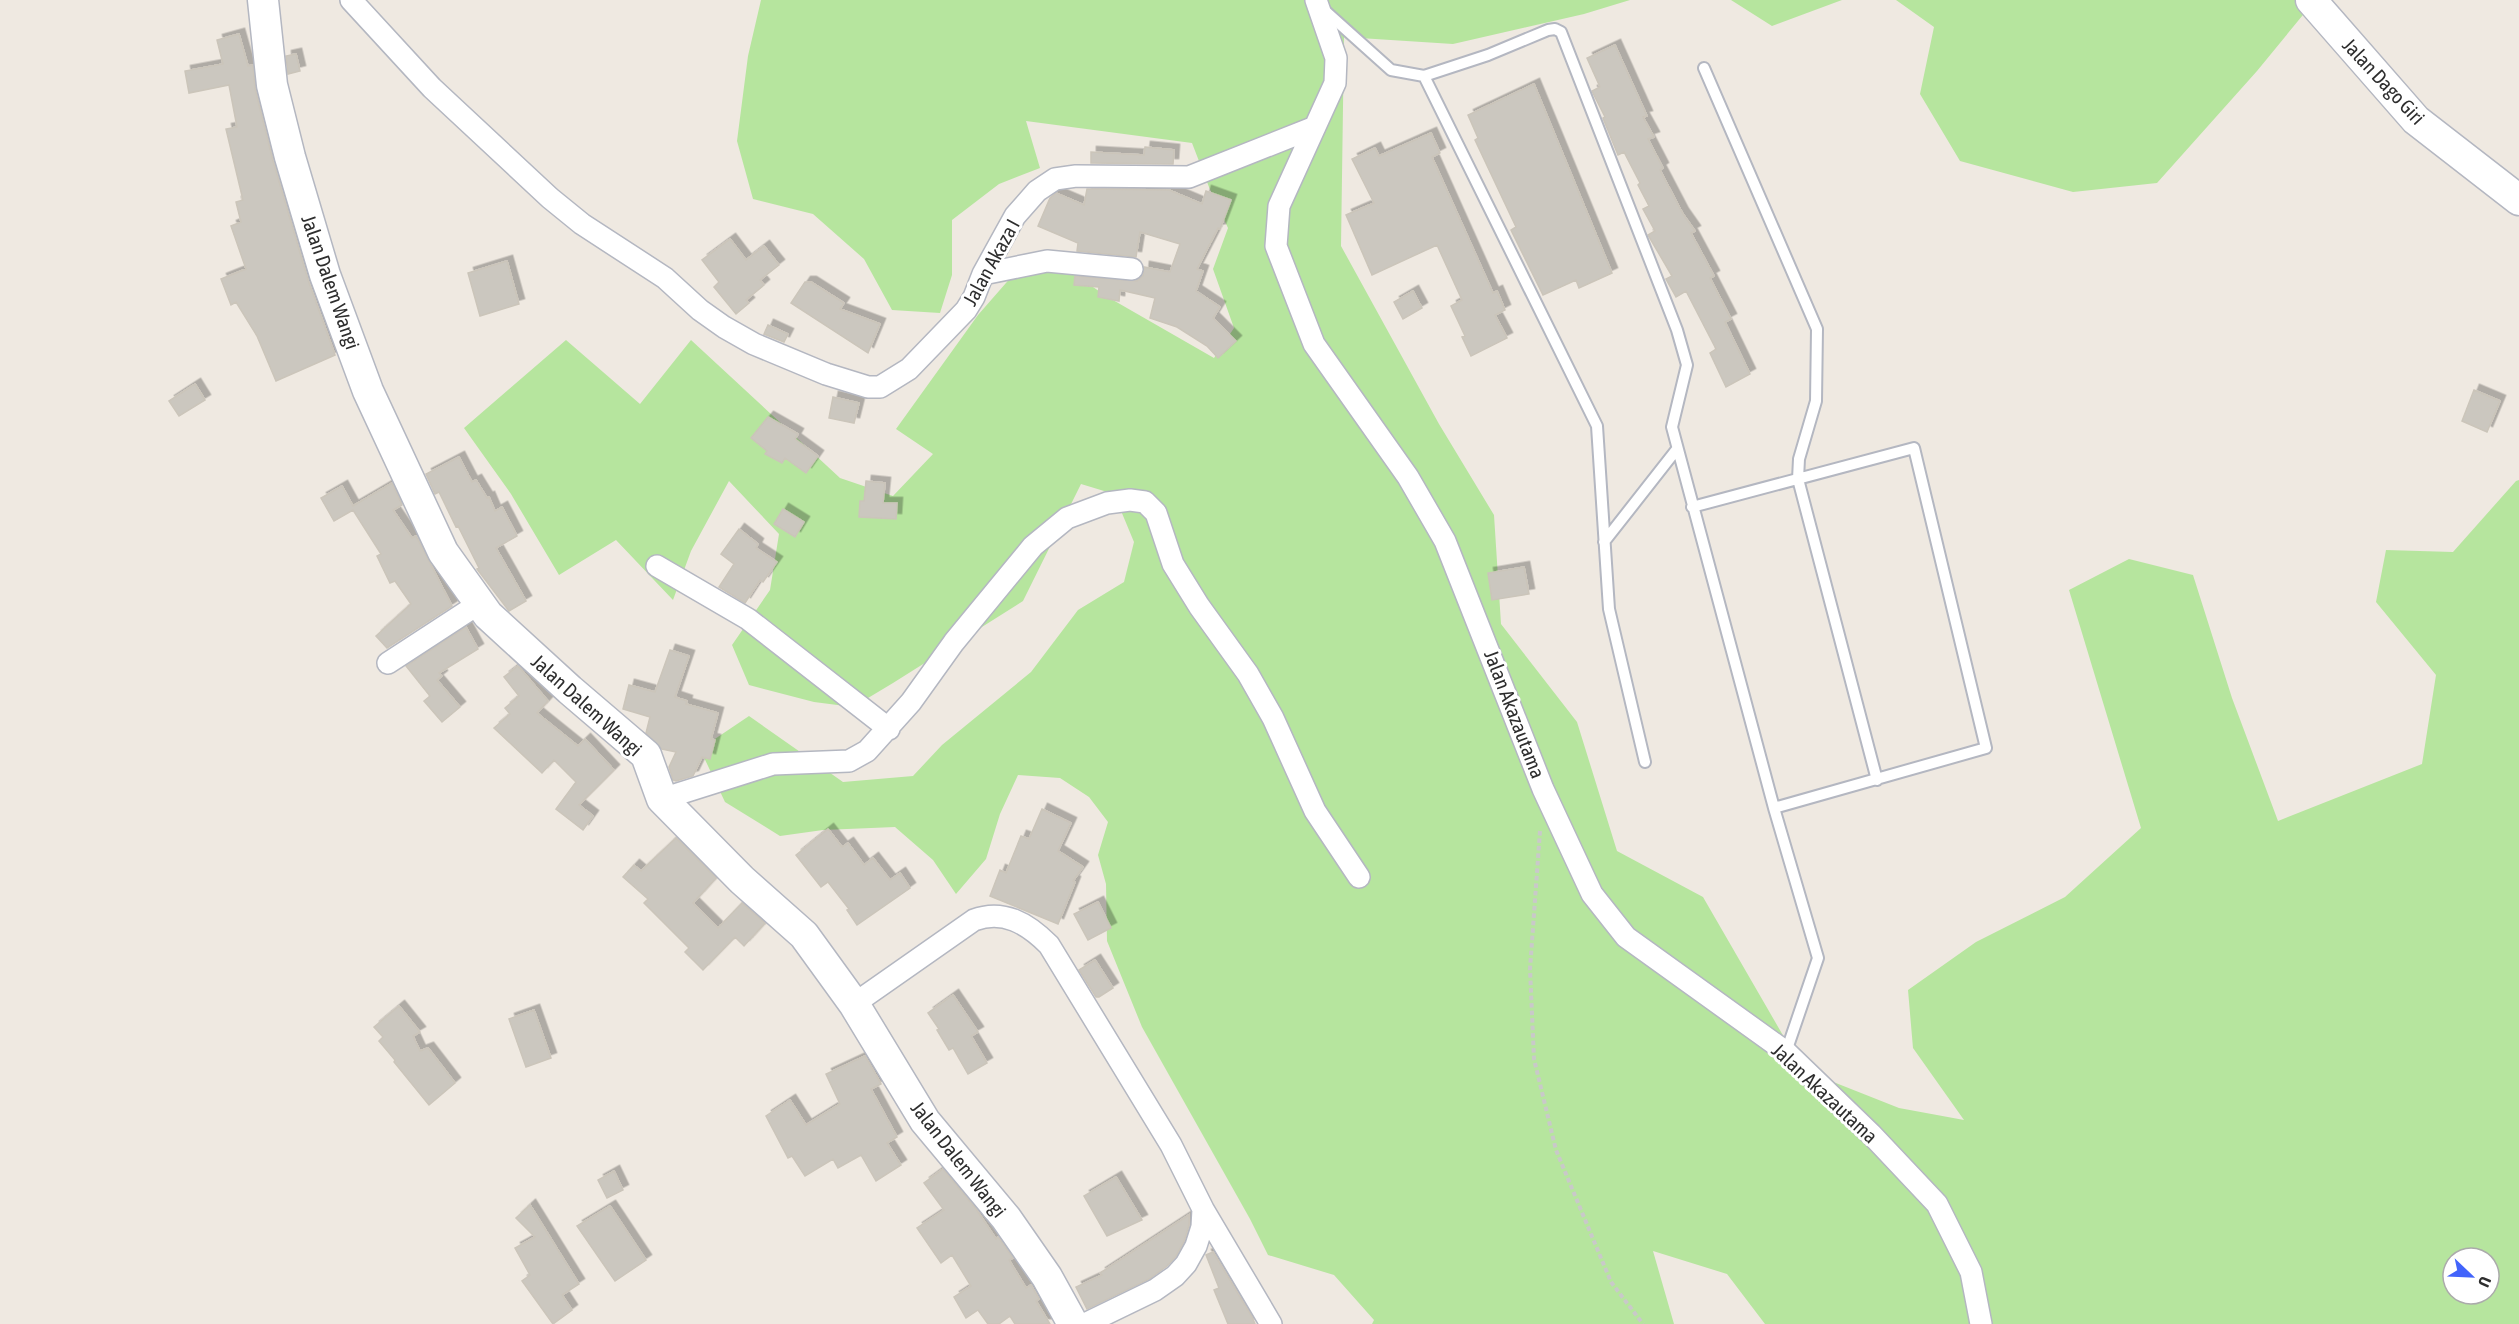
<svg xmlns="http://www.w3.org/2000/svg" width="2519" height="1324" font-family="'Asap Condensed',sans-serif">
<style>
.green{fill:#b6e59e;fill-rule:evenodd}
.building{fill:#cbc7bf;stroke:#cbc5ba;stroke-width:1.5;filter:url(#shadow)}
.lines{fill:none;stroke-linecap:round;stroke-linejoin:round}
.lane-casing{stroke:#b4b7c1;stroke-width:14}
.street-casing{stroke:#b4b7c1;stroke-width:24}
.secondary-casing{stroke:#b4b7c1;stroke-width:33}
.path{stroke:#c9c9c9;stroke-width:4;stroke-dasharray:4.5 3;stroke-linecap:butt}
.lane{stroke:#fff;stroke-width:10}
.street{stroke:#fff;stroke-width:21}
.secondary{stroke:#fff;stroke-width:30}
.labels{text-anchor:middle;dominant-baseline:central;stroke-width:6;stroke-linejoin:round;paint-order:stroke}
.street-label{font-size:20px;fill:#2e2e2e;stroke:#fff}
</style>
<defs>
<filter id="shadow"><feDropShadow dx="5.5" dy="-5.5" stdDeviation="0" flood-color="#0004"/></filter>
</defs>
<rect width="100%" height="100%" fill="#efe9e1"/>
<path class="green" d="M761,0H1630L1584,14L1453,44L1344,37L1341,246L1439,424L1494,515L1501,624L1577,722L1617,851L1703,897L1803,1070L1899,1108L1964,1120L1913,1048L1908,990L1976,942L2065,897L2141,828L2069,590L2129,559L2193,575L2232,698L2278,821L2422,764L2436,675L2376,602L2386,550L2453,552L2516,481L2519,480V1324H1765L1727,1274L1653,1251L1674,1324H1372L1374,1320L1334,1275L1268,1255L1250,1219L1142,1027L1107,941L1106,884L1098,855L1108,822L1089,797L1060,778L1018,775L1000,814L986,859L956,894L933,860L895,827L823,830L780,836L725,802L700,749L749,716L843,782L913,776L942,745L1031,672L1078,610L1124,582L1134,542L1114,494L1081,484L1023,601L893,683L853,707L814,702L749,685L732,645L770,590L779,534L729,481L691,551L673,600L616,540L559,575L511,494L464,428L566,340L640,404L691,340L840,478L893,496L933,454L896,429L978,315L1020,267L1067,269L1106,296L1214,358L1234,328L1213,269L1228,228L1209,187L1192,143L1026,121L1040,168L999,184L952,220V275L940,313L892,310L864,259L813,214L753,199L737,141L748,56ZM2453,1258H2489V1294H2453Z
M1731,0H1842L1772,26Z
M1896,0H2295L2307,10L2257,71L2157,183L2073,192L1960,161L1920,94L1934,27Z"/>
<path class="building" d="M239,34L248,66L253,65L255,89L273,161L308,280L335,355L276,381L257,336L236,302L231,305L221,279L246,269L231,226L241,222L236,202L243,200L226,129L237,127L229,85L189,93L185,71L223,64L217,40Z
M1615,45L1647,116L1643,117L1654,137L1648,139L1663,168L1660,170L1683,214L1695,231L1691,233L1714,276L1710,278L1731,319L1725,322L1750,374L1726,387L1710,353L1716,349L1686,291L1676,297L1666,279L1672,276L1648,235L1655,231L1643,209L1649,206L1638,185L1640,183L1624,152L1618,155L1603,118L1605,117L1592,91L1600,87L1587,58Z
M296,54L300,71L288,74L286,56Z
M1534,84L1612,273L1579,288L1576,280L1543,295L1511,230L1516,227L1475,140L1478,138L1468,115Z
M1431,133L1440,153L1432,157L1493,293L1497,291L1505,310L1495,315L1507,338L1471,356L1462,337L1465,336L1451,306L1462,300L1437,245L1372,275L1346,215L1374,203L1352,159L1375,148L1379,156Z
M1145,147L1174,150L1173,164L1091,163V152L1144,155Z
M1087,189L1169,190L1202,204L1206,191L1231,200L1220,229L1218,228L1197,269L1203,271L1196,291L1220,307L1213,318L1236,341L1218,358L1207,346L1177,327L1150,318L1155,298L1120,290L1119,301L1098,297L1099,287L1074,285L1075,276L1137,281L1143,276L1144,267L1170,272L1180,244L1140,232L1136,257L1077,251L1078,243L1038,226L1050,198L1056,193L1084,205Z
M730,239L746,260L764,246L779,265L760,280L764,285L746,300L749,303L736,314L714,287L719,282L702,260Z
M507,261L519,304L480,316L468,273Z
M805,282H811L844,303L840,309L880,324L868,353L791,303Z
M1413,291L1422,308L1403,319L1394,302Z
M768,325L788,334L784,342L764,334Z
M195,384L205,400L179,416L169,401Z
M2474,390L2500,401L2487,432L2462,421Z
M833,397L859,403L854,423L829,418Z
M768,417L798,434L795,439L818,456L806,473L785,458L782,463L765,454L767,451L751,438Z
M459,457L472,482L476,480L487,498L489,497L495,511L502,507L517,536L496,548L526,601L509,611L477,569L479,568L458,526L456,527L439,492L435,494L426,474Z
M866,481L885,483L883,503H897L896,519L859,517L860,501H864Z
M392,483L402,505L393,510L412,538L416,536L452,606L387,648L376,636L411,604L395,581L390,583L377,556L381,554L353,510L334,521L321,498L342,486L353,506Z
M783,509L804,522L795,537L774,524Z
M739,529L758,544L756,548L777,562L763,582L760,580L745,603L719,587L734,564L721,554Z
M1524,567L1529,594L1492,600L1488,573Z
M466,627L478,649L439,673L442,676L437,680L460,707L442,722L424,701L430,696L406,666Z
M670,650L689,656L675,697L687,701L686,704L718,713L711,739L715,740L710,759L702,757L693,776L676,781L673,780L669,767L676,752L662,749L646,733L650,717L623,709L629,685L655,692Z
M518,666L548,701L537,713L578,746L585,739L614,770L579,805L593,816L583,830L556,809L576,782L554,760L542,773L494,728L510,714L505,708L519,696L504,677Z
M1042,809L1071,823L1058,851L1083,867L1073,881L1075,882L1058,924L990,896L1000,870L1006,873L1021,836L1029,839Z
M828,829L842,847L848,843L864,865L873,858L890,880L900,873L910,888L857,925L847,910L849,909L828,882L821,887L796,855Z
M676,838L716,878L693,903L718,928L742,903L765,923L744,946L735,937L703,970L685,952L689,948L644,903L648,899L623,877L634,865L641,871Z
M1098,902L1111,928L1088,940L1074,914Z
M1095,960L1113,988L1099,997H1096L1079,970Z
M953,995L978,1032L971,1036L987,1063L968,1074L953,1048L949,1050L937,1030L939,1029L928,1013Z
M399,1006L420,1032L413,1036L420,1051L428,1048L455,1083L429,1105L394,1062L395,1060L379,1041L383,1037L374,1027Z
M534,1010L551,1058L526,1067L509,1019Z
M865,1056L881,1084L871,1089L897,1137L887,1143L901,1165L876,1181L861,1155L838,1168L833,1159L805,1176L792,1156L788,1158L766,1116L790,1100L806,1125L840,1104L826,1074Z
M943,1169L976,1209L996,1239L998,1237L1013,1258L1009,1260L1026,1288L1031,1285L1039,1299L1036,1301L1050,1324H1015L1010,1316L999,1324H988L978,1310L966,1318L954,1297L971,1286L952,1255L941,1263L917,1228L944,1210L924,1183Z
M614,1171L623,1190L607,1198L598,1180Z
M1116,1177L1142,1220L1107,1236L1084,1196Z
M530,1205L579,1284L562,1295L572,1310L553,1324L522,1281L530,1275L515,1248L535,1237L516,1218Z
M610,1206L646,1260L615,1281L577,1226Z
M1189,1215V1225L1184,1241L1176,1256L1167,1266L1149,1279L1087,1309L1076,1287L1102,1275L1100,1273Z
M1213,1252L1252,1317L1255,1324H1228L1214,1290L1219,1288L1206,1255Z"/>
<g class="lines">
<defs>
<path id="lane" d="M1323,9L1391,70L1424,76L1488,55L1548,30L1555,29L1561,32L1677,330L1687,365L1672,427L1774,808L1818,958L1786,1052
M1704,68L1817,329L1816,401L1799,459L1798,479L1877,780
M1424,76L1597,426L1609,609L1645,762
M1692,507L1914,448L1986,748L1774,808
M1604,542L1677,449"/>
<path id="street" d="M351,0L432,88L550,198L582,224L665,278L700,310L724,327L754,344L826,374L868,387H880L909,369L966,310L974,297L983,274L1015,216L1037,191L1055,179L1076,176L1189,177L1315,127
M1316,0L1336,58L1335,83L1279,206L1276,246L1314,344L1408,477L1445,541L1543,789L1592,894L1626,937L1786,1052L1871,1134L1937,1204L1971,1272L1981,1324
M983,274L1047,261L1132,269
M657,566L748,619L889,729
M388,663L480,603
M662,799L773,764L849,761L867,751L911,702L954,642L1033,546L1067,518L1107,503L1130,500L1145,502L1156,513L1173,564L1199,606L1248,674L1273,718L1315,811L1359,877
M854,1004L974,920C1003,909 1027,923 1049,945L1171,1145L1203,1209L1202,1227L1196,1246L1186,1264L1175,1276L1155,1290L1085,1324
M1203,1209L1271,1324"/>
<path id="secondary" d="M263,0L272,85L290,157L325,275L368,391L443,552L488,615L570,690L646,755L662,799L742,880L804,935L854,1004L925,1121L1006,1218L1047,1277L1073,1324
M2311,0L2416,120L2519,200"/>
</defs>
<use href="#lane" class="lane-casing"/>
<use href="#street" class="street-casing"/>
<use href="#secondary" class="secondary-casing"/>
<path class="path" d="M1540,831L1530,969L1534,1059L1556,1150L1611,1282L1643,1324"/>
<use href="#lane" class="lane"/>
<use href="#street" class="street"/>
<use href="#secondary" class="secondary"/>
</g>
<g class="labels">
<g class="street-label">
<text transform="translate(2384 81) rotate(47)">Jalan Dago Giri</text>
<text transform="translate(991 262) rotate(-61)">Jalan Akaza I</text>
<text transform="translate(331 282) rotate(71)">Jalan Dalem Wangi</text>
<text transform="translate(587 705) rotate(42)">Jalan Dalem Wangi</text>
<text transform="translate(1515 714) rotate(69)">Jalan Akazautama</text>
<text transform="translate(1825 1093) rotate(43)">Jalan Akazautama</text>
<text transform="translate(959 1159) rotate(52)">Jalan Dalem Wangi</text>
</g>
</g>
<g transform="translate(2471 1276) rotate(113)"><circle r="28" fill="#ffffff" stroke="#ababab" stroke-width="1.5"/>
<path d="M0-4.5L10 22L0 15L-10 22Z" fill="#4264fb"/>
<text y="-9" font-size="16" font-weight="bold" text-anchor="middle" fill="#2e2e2e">U</text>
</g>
</svg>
